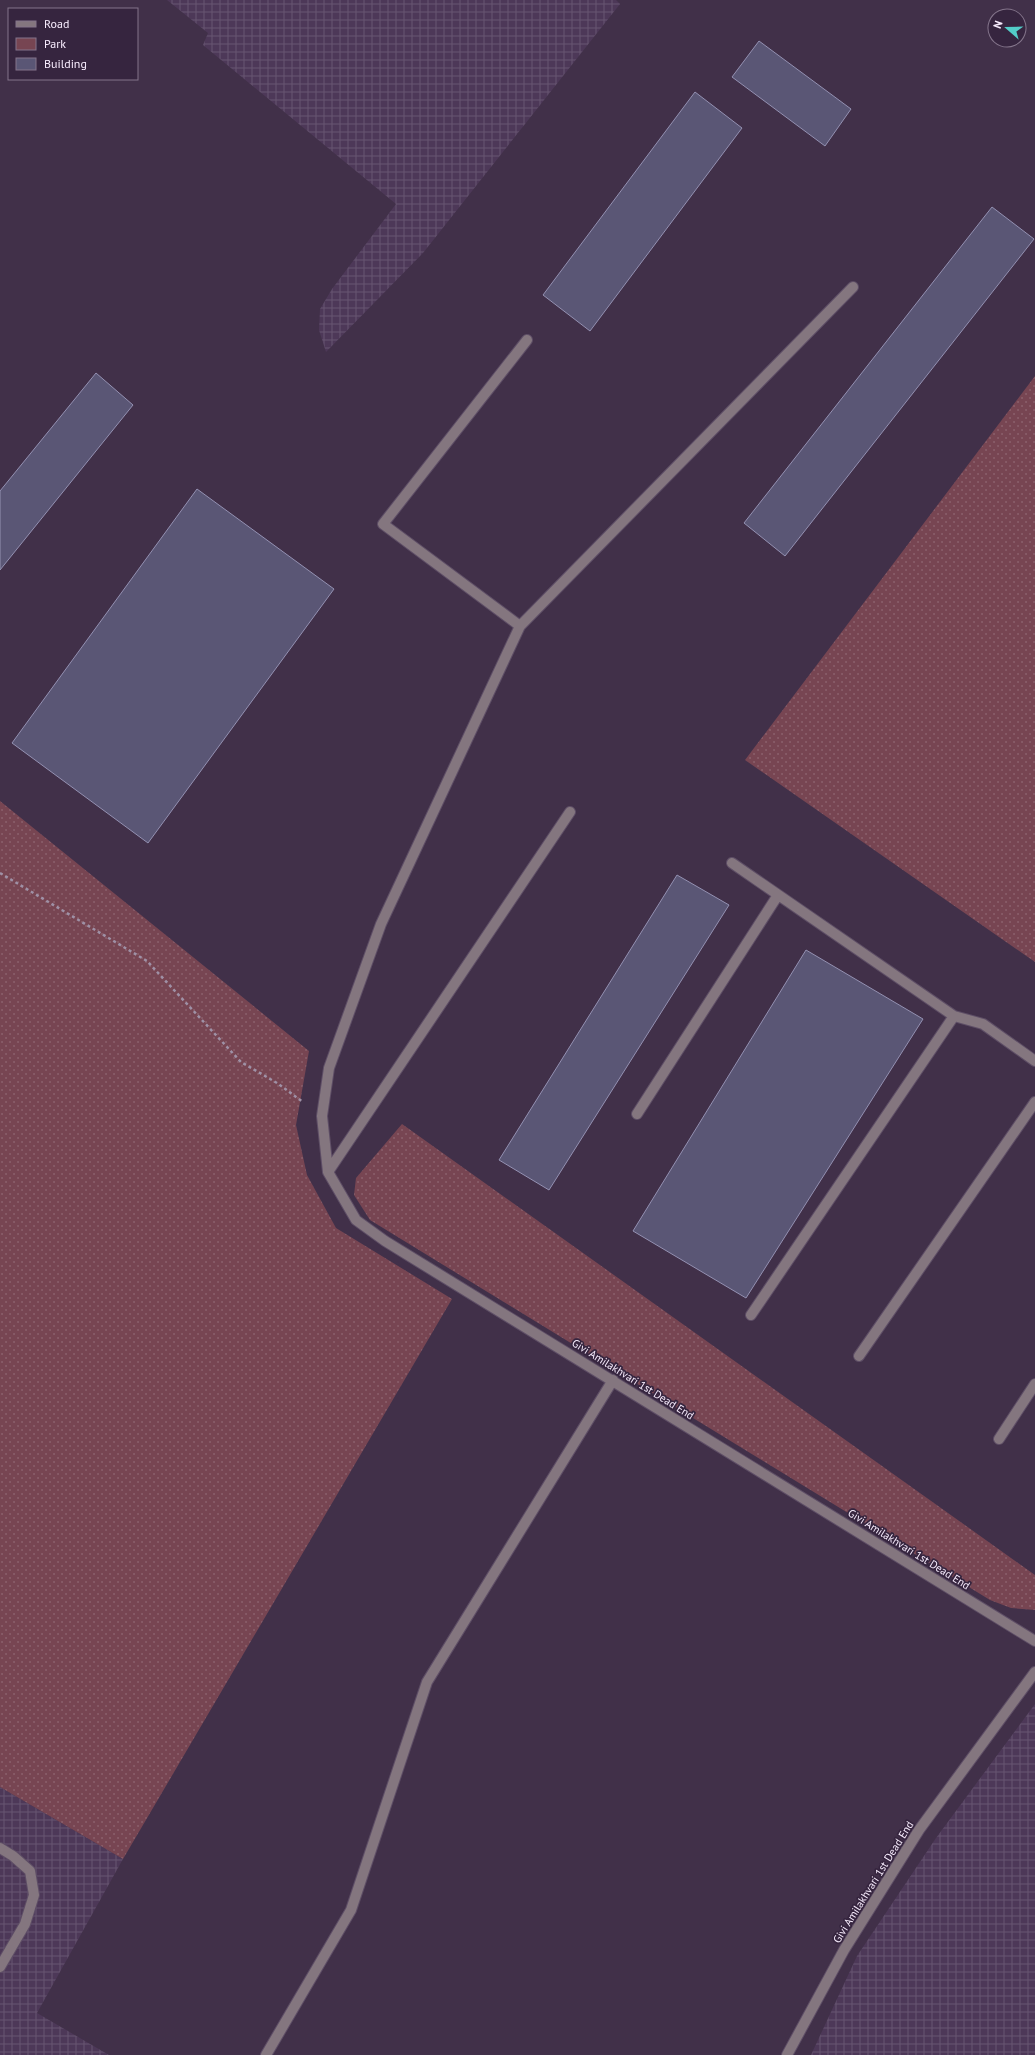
<svg xmlns="http://www.w3.org/2000/svg" width="1035" height="2055" font-family="'PT Sans',sans-serif">
<style>
.industrial{fill:url(#industrial-grid)}
.green{fill:url(#green-dots)}
.building{fill:#5a5675;stroke:#9491b2}
.lines{fill:none;stroke-linecap:round;stroke-linejoin:round}
.minor-casing{stroke:#5e4e66;stroke-width:12}
.path{stroke:#9f91a6;stroke-width:2.5;stroke-dasharray:3 3;stroke-linecap:butt}
.minor{stroke:#84767f;stroke-width:10}
.labels{text-anchor:middle;dominant-baseline:central;stroke-width:3.5;stroke-linejoin:round;paint-order:stroke}
.street-label{font-size:11px;fill:#f8edfe;stroke:#36253f}
</style>
<defs>
<pattern id="industrial-grid" width="8" height="8" patternUnits="userSpaceOnUse"><rect width="8" height="8" fill="#4d3858"/><path d="M0 4h8M4 0v8" fill="none" stroke="#675571"/></pattern>
<pattern id="green-dots" width="8" height="8" patternUnits="userSpaceOnUse"><rect width="8" height="8" fill="#774552"/><path d="M2 2h.1M6 6h.1" fill="none" stroke="#8b606c" stroke-width="1.8" stroke-linecap="round"/></pattern>
</defs>
<rect width="100%" height="100%" fill="#413049"/>
<path class="industrial" d="M167,0H616L620,4L423,253L326,352L319,330L320,309L332,289L396,204L203,45L208,33Z
M1035,1704V2055H811L857,1956L936,1838Z
M0,1787L123,1859L37,2013L109,2055H0Z"/>
<path class="green" d="M1035,376V962L745,760Z
M0,801L309,1051L296,1125L307,1175L336,1228L452,1299L123,1859L0,1787Z
M402,1124L1035,1575V1610L1011,1608L990,1600L370,1220L354,1195L356,1178Z"/>
<path class="building" d="M759,41L851,109L825,146L732,77Z
M695,92L742,128L590,331L543,295Z
M992,207L1034,239L785,556L744,523Z
M96,373L133,405L0,570V491Z
M197,489L334,589L148,843L12,743Z
M677,875L729,905L549,1190L499,1160Z
M806,950L923,1019L746,1298L633,1231Z"/>
<g class="lines">
<defs>
<path id="minor" d="M527,340L383,524L520,626L381,924L329,1068L322,1116L328,1172L356,1220L385,1241L1035,1641
M520,626L853,287
M732,863L954,1016
M637,1114L778,895
M328,1172L570,812
M751,1315L954,1016L983,1024L1035,1061
M859,1356L1035,1102
M999,1439L1035,1384
M0,1848L13,1856L30,1871L34,1895L25,1924L0,1967
M266,2055L351,1910L427,1682L613,1380
M787,2055L844,1950L919,1830L1035,1672"/>
</defs>
<use href="#minor" class="minor-casing"/>
<path class="path" d="M0,873L147,961L241,1062L277,1083L303,1102"/>
<use href="#minor" class="minor"/>
</g>
<g class="labels">
<g class="street-label">
<text transform="translate(633 1379) rotate(32)">Givi Amilakhvari 1st Dead End</text>
<text transform="translate(909 1549) rotate(32)">Givi Amilakhvari 1st Dead End</text>
<text transform="translate(873 1882) rotate(-58)">Givi Amilakhvari 1st Dead End</text>
</g>
</g>
<rect x="8" y="8" width="130" height="72" fill="#36253f" stroke="#84758b"/>
<rect x="16" y="21" width="20" height="6" fill="#84767f" stroke="#84758b"/>
<text x="44" y="28" font-size="12" fill="#f8edfe">Road</text>
<rect x="16" y="38" width="20" height="12" fill="#774552" stroke="#84758b"/>
<text x="44" y="48" font-size="12" fill="#f8edfe">Park</text>
<rect x="16" y="58" width="20" height="12" fill="#5a5675" stroke="#84758b"/>
<text x="44" y="68" font-size="12" fill="#f8edfe">Building</text>
<g transform="translate(1007 28) rotate(290)"><circle r="19" fill="#36253f" stroke="#84758b"/>
<path d="M0-3L7 15L0 10L-7 15Z" fill="#53cdc9"/>
<text y="-6" font-size="11" font-weight="bold" text-anchor="middle" fill="#f8edfe">N</text>
</g>
</svg>
